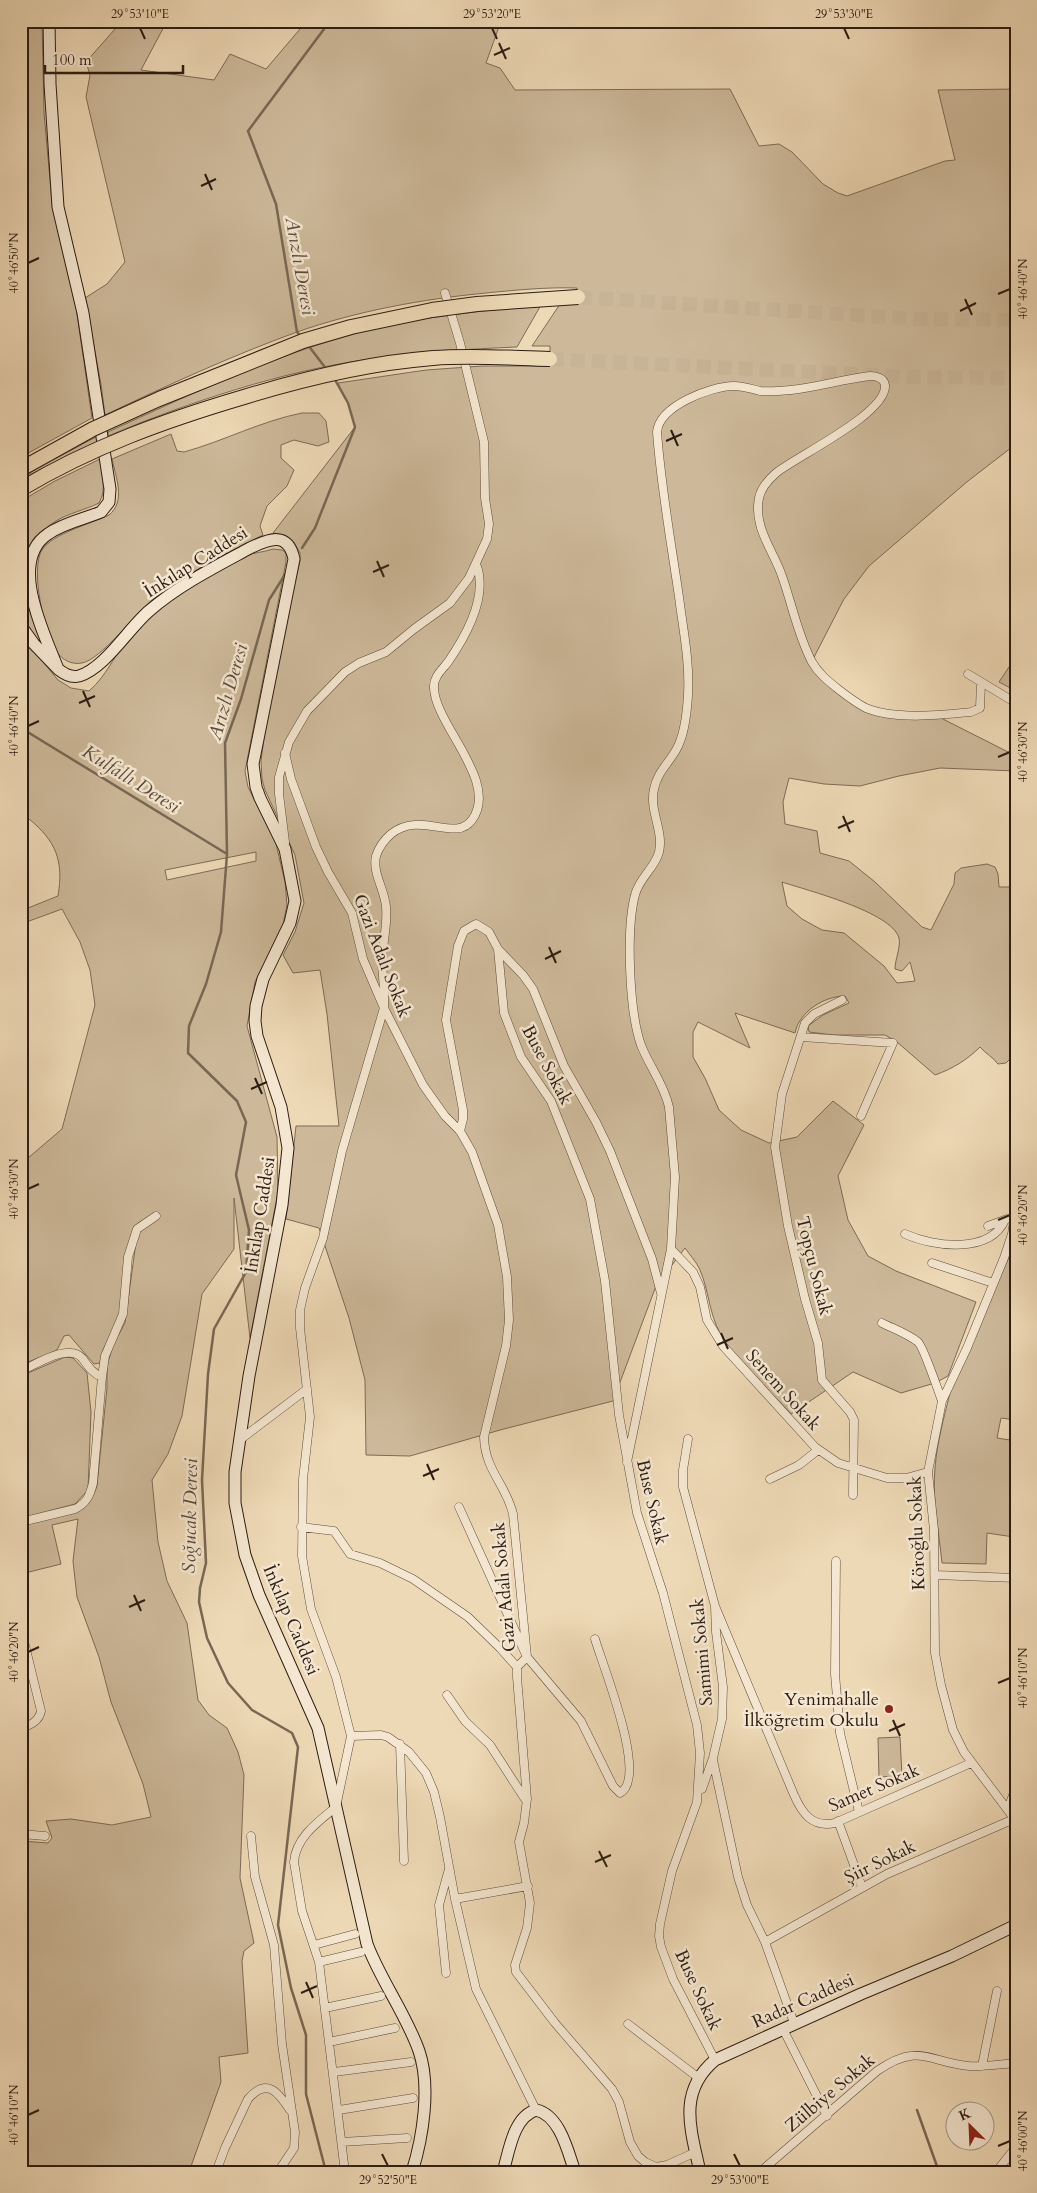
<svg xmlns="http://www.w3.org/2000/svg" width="1037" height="2193" font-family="Cardo,serif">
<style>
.green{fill:#cdb99a;stroke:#7d6b56;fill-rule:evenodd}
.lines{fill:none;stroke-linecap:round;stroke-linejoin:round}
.stream{stroke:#796754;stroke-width:2.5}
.highway-tunnel{stroke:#c7b395;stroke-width:14;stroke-dasharray:14 7;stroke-linecap:butt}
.street-casing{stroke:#5d4c3c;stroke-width:9}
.secondary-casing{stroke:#2d1d13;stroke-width:13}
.street{stroke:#f4e6d0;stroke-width:8}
.secondary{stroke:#f4e6d0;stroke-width:11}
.highway-bridge-casing{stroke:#2d1d13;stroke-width:16;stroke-linecap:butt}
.highway-bridge{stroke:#eed9b6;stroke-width:14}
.ticks{fill:none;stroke:#2d1d13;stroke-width:2}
.poi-dot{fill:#8f2418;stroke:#f4e6d0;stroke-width:2}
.labels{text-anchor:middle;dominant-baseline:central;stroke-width:5;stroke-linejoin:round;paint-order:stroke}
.street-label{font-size:18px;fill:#2d1d13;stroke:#f4e6d0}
.poi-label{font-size:18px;fill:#2d1d13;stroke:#f4e6d0;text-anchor:end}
.water-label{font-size:19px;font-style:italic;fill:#594839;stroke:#f4e6d0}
.neatline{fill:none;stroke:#2d1d13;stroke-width:2}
.ticks-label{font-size:12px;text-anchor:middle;fill:#2d1d13}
</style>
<rect width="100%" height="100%" fill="#eed9b6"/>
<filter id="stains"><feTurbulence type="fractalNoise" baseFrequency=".004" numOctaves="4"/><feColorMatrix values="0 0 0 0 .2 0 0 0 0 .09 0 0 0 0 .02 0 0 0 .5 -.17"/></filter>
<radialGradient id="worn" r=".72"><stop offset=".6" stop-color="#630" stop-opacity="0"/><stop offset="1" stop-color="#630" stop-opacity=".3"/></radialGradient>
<path class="green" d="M21,21H42L44,113L52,202L76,307L92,418L21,457Z
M122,21H167L141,70L214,80L230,54L266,69L300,29L284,21H501L486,63L500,68L515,90L730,89L759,146L779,144L792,152L823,184L838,193L847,196L945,161L955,160L938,90L1016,89V444L968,481L869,566L844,599L812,661L852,700L880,712L933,714L1016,756V771L940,768L899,776L860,786L824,784L789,778L783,802L785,824L817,831L820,853L849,861L875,882L922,927L931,930L954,884L955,873L961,868L987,864L995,867L998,874L999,887H1016V1053L1006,1063L998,1064C993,1057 986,1054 980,1047C967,1060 952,1069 935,1075L897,1042L885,1035H833L809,1032L808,1026L823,1015L849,1003L845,996C824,996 799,1012 795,1033L735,1013L750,1048L698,1022L693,1032V1057L705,1078L719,1110L741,1130L769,1143L797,1137L833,1101L864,1125L838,1176L848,1220L868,1256L896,1271L976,1302L948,1376L935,1383L901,1393L853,1372L791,1414C770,1390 734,1360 720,1333C709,1313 709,1291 700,1270C697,1263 690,1255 685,1248L656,1286L613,1401L500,1430L410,1456L366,1455L365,1380L349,1318L319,1228L286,1219L296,1126H339L327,1014L320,970L293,973L283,955L295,932L304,903L295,855L265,790L262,779L261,761L266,723L290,602L300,561V553L294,542L285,535L273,533L355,427L348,403L338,383L426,370L482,366H550V346H532L560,304L578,302L577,288C547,287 516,290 486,293C423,299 357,311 297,332C231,356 168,385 105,415L101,384L85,298L107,284L125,262L86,97L90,75L86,62ZM782,882C806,890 892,912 899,938C901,947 895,959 895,969L902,971L910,962L915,981L897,983L884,966L844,933L822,930L802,919L787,906Z
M541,305L517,347C468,349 419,352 370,359C283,371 189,402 108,436V432C193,393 278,353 369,330C425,316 483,311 541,305Z
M302,413H319L326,421L329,442L318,446L294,440L281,445V458L294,470L287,486L267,506L260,526L263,535C225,554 186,573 152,600C136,614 100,660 82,663C72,665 62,660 57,652C44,634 30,568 42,550C53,533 91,524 109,515C126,501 116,478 112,459L171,434L177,451L184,452C224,441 261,421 302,413Z
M96,437L97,442L21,479L37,468Z
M100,459C102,474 107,489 99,503C85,510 69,513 56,521C7,551 27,596 41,639V643L38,644L21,620V501L55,481Z
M273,549L282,550L286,553V562L245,771L248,787L276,844L285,882L287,905L283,924L255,982L247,1026L277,1137L278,1192L250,1338L234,1198V1249L202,1294L182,1416L168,1454L152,1480L158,1542L167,1581L187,1623L198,1700L209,1715L227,1728L238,1752L244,1775L240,1878L254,1943L244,1951L242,1961L248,2053L219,2057L221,2082L189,2172H21V1841L48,1843L52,1838L46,1821L71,1819L112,1825L151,1817L143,1784L111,1702L99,1657L77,1597L73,1561L78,1519L52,1525L61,1564L21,1574V1526L76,1512C88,1506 93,1498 97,1486L107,1388V1365L114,1343L125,1323L136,1242L140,1230L155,1213L138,1223L131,1237L120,1315L103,1350L100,1363L94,1364L69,1335L64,1336L57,1350L21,1365V1164L62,1129L95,1005L90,970L80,942L62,909L21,924L23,910L58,896C64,861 56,841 29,819L21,821V635L58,680L71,688L89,691C108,675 117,649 135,630C160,604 210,571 243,556C253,553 264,552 273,549ZM256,852V861L167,880L165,870Z
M1015,658H1016V691L999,682Z
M1016,1236V1420L1001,1418L997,1438L1016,1441L1014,1537L987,1533L986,1564L942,1563C939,1532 932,1499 935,1468C937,1443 944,1417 950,1393L1008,1259Z
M65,1357L73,1358L87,1373L91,1412L88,1490L75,1504L21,1518V1376Z
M900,1737L902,1776L879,1777L878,1738Z"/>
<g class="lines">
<path class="stream" d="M301,337L297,332L276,204L248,131L330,21
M308,345L327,370
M302,548L315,528L355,427L348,403L334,378
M286,573L269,600L241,699L225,743L227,854L221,932L206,984L189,1026L188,1053L237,1101L246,1122L236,1175L249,1230L246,1272L214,1329L208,1374L202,1480L206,1563L200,1588L199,1602L207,1638L228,1683L252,1710L292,1733L298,1747L278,1925L291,1988L306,2035V2094L326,2172
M21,728L227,854
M917,2110L939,2172"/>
<path class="highway-tunnel" d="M578,297L915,319L1016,320
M550,359L914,377L1016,378"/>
<defs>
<path id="street" d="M968,674L1016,703
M285,753L291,779L316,847L328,872L352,913L363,959L384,1008L423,1085L445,1116L460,1131L472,1152L498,1225L507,1277L509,1320L506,1346L484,1437C485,1471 506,1484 513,1514L527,1657L517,1667V1677L527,1799L524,1823L519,1842L530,1903L527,1928L515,1965L516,1972L555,2023L612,2089L619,2102L630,2142L638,2156L645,2162L656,2167L667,2165L696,2152
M285,842L279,794V777L289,742L307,711L345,672L359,663L386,652L414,629L450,603L469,578L487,539L489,524L485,498L484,442L460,343L445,293
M498,949L504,1013L521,1057L551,1101L590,1199L605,1281L619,1415L637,1513L663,1593L697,1725L700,1753L697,1802L672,1871L660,1924L659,1936L661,1947L673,1979L715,2060
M842,1000L814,1014L805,1023L782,1094L775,1147L788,1226L805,1299L818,1343L822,1380L850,1412L854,1420L853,1495
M801,1037L893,1043L861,1116
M460,1131L463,1119V1110L446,1020L458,946L464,931L476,924L489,932L498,949L523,975L533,989L564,1066L596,1122L610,1151L652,1259L661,1293
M1016,1208L1012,1234L1004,1258L967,1348L942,1401L928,1472L934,1530L935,1653L941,1685L953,1730L964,1752L1016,1821
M988,1226L1007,1219
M905,1234C934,1247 990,1254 1005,1220
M671,1249L693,1272L700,1287L707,1320L723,1346L815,1447L838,1463L887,1478H906L928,1472
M932,1263L993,1283
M882,1323C894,1329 908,1334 918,1342C923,1346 938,1390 942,1401
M21,1371C37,1364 69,1343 82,1358C88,1366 92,1373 102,1377
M241,1439L307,1389
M688,1439L683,1470V1487L715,1606L716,1632L723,1687L722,1719L713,1758L702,1789
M627,1462L671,1249L675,1177L669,1107C664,1084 649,1066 641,1045C629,1011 626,929 635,895C639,878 655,868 659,852C664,831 649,811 654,789C657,773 668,764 676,750C685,735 687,712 688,695C690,662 683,629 679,597C671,542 661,487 657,432C659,406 711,386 734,386C743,386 752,389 760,391C770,392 781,391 791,390C818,387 844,379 870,376C876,376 884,378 885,385C888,413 797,456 776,473C768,480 761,488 759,498C753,527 773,550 782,576C792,604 798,636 812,662C818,673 828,681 838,689C847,696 856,703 866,708C895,720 940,715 971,712L980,708L981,683
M770,1479L799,1465L818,1450
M459,1507L527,1657L581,1721L613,1786L620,1793C649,1778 602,1664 595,1639
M21,1522L75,1509C87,1503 90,1495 93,1483L102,1377L105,1356L123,1314L128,1257L137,1229L156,1216
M301,1527L334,1531L350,1554L380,1563L413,1579L468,1617L500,1648L517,1667
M836,1561L835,1674L840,1733L859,1812
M935,1575L1016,1578
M715,1606L794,1795C802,1813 812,1828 835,1823L971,1763
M21,1629L41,1711C39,1721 31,1725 21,1728
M447,1695L465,1721L490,1745L525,1799
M351,1736L381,1735L388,1737L409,1752L426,1773L434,1792L440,1817L455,1899L476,1989L536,2110
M400,1744L404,1861
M713,1760L738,1877L747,1905L765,1942L794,2023
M1008,1808L1016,1788
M838,1821L862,1887
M21,1834L45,1836
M251,1836L255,1877L274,1945L282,2044L295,2132L294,2148L278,2172
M455,1899L528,1886
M765,1942L887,1874L1014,1819
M314,1945L355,1934
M319,1962L361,1952
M446,1973L439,1905L449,1869
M325,2008L381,1996
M628,2024L700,2079
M783,2029L827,2116
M329,2042L395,2028
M982,2066L997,1991
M334,2072L411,2062
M339,2110L413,2098
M342,2142L407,2138
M216,2172L225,2148L248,2099C267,2077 278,2092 290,2110
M345,2172L319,1962L302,1911L294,1862C296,1837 318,1822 336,1807L351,1736L336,1677L311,1609L302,1556L303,1479L310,1417L300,1328V1310L305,1288L323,1238L342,1151L384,1008C385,993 383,979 382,963C382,944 388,926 386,907C385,890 372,873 376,856C379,847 384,840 391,834C421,810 455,843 472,820C500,782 435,725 434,688C433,677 442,670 448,662C466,636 489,596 476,564
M760,2172L877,2071C919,2042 928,2062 969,2066C985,2067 1001,2064 1016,2063
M996,2172L1016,2147"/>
<path id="secondary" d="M49,21L50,84L58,207L83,313L110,489L109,502L101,512C84,519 63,523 48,534C7,561 45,635 58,669C64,674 71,678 79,676C105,668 128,629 149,611C179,585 215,567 250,548C269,539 288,531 294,559L253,764L256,787L260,798L285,849L295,901L290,923L263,979L256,1006L255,1021L257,1036L281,1107L288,1148L282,1205L249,1376L235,1472V1503L245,1555L259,1595L318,1728L367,1944C381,1981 406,2014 419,2051C431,2086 423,2137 412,2172
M21,626L34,644L57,668
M503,2172C509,2152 513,2117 536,2110C560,2115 568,2152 575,2172
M700,2172C691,2130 677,2092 715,2060L861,1994L952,1956L1016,1925"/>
</defs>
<use href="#street" class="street-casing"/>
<use href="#secondary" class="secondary-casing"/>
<use href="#street" class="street"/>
<use href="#secondary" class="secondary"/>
<defs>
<path id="highway-bridge" d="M21,469L93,429L159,399L303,341L351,327L432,310L477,304L578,297
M21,489C91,447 166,420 244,397C306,378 369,363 433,358C472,355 511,358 550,359"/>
</defs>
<use href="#highway-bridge" class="highway-bridge-casing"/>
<use href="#highway-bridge" class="highway-bridge"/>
</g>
<path class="ticks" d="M140,28L145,39M492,28L497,39M844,28L849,39M499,43L506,59M494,55L510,48M205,174L212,190M201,186L216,179M28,263L39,258M998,294L1010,289M965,299L972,315M960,311L976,303M671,430L678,446M666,441L682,434M377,561L384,577M373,572L389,565M83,691L90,707M79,703L95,696M28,726L39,721M998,757L1010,752M843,816L850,832M838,828L854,821M549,947L556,963M545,959L561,951M255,1078L262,1094M251,1089L267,1082M28,1189L39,1184M998,1220L1010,1215M721,1333L728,1349M717,1345L733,1338M427,1464L434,1480M423,1476L439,1469M134,1595L141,1611M129,1607L145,1600M28,1652L39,1647M998,1683L1010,1678M893,1720L900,1736M889,1731L905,1724M599,1851L607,1867M595,1862L611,1855M306,1982L313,1998M301,1993L317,1986M28,2115L39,2110M998,2146L1010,2141M382,2154L388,2166M734,2154L740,2166"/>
<circle class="poi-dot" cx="889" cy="1709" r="5"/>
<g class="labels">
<g class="street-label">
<text transform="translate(196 562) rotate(-32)">İnkılap Caddesi</text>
<text transform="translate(382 956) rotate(69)">Gazi Adalı Sokak</text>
<text transform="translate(547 1065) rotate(62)">Buse Sokak</text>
<text transform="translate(260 1215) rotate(-81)">İnkılap Caddesi</text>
<text transform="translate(814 1266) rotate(76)">Topçu Sokak</text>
<text transform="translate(783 1390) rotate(48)">Senem Sokak</text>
<text transform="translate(652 1502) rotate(77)">Buse Sokak</text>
<text transform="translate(917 1533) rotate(-92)">Köroğlu Sokak</text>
<text transform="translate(504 1587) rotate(-95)">Gazi Adalı Sokak</text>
<text transform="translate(291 1620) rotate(67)">İnkılap Caddesi</text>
<text transform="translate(702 1652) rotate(-95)">Samimi Sokak</text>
<text transform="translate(874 1788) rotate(-23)">Samet Sokak</text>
<text transform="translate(880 1862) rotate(-26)">Şiir Sokak</text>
<text transform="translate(698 1990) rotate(65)">Buse Sokak</text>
<text transform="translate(803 2001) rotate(-24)">Radar Caddesi</text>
<text transform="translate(830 2093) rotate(-40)">Zülbiye Sokak</text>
</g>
<g class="poi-label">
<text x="879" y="1699">Yenimahalle<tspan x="879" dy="21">İlköğretim Okulu</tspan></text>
</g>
<g class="water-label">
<text transform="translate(300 266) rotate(80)">Arızlı Deresi</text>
<text transform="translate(228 692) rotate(-74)">Arızlı Deresi</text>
<text transform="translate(131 779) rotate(32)">Kulfallı Deresi</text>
<text transform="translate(190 1516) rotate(-89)">Soğucak Deresi</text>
</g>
</g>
<rect width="1037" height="2193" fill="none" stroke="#eed9b6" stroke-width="55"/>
<g transform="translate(970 2126) rotate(336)"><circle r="24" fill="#f4e6d0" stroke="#a49684"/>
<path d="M0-4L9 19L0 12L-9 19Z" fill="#8f2418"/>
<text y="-8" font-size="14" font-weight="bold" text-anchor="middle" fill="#2d1d13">K</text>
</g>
<path d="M45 65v8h138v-8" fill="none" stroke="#2d1d13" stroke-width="2.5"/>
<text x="52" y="65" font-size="15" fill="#2d1d13" stroke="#f4e6d0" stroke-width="4" paint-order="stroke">100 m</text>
<rect x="28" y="28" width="982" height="2138" class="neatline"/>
<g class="ticks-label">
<text x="140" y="18">29°53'10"E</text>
<text x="492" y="18">29°53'20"E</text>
<text x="844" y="18">29°53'30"E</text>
<text transform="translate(14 263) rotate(-90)" y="4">40°46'50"N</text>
<text transform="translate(1023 289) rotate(-90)" y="4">40°46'40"N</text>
<text transform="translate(14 726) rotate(-90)" y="4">40°46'40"N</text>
<text transform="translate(1023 752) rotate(-90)" y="4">40°46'30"N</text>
<text transform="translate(14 1189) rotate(-90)" y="4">40°46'30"N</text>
<text transform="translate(1023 1215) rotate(-90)" y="4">40°46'20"N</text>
<text transform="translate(14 1652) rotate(-90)" y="4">40°46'20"N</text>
<text transform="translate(1023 1678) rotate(-90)" y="4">40°46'10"N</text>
<text transform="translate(14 2115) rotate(-90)" y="4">40°46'10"N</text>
<text transform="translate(1023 2141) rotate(-90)" y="4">40°46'00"N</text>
<text x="388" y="2184">29°52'50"E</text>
<text x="740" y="2184">29°53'00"E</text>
</g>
<rect width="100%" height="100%" filter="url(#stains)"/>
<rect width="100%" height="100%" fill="url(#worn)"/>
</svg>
